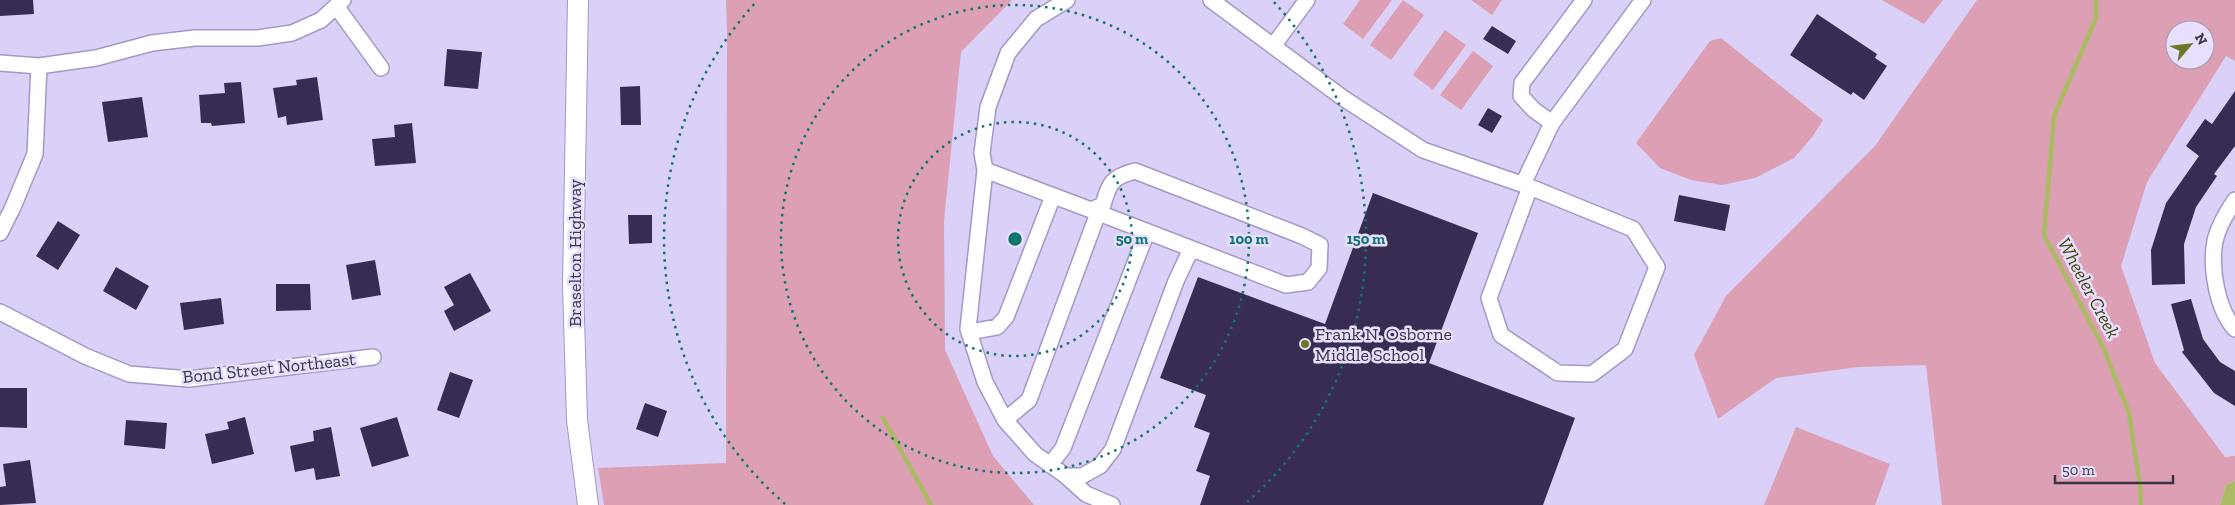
<svg xmlns="http://www.w3.org/2000/svg" width="2235" height="505" font-family="'Zilla Slab',serif">
<style>
.green{fill:#dc9fb3;fill-rule:evenodd}
.water{fill:#abbb64}
.lines{fill:none;stroke-linecap:round;stroke-linejoin:round}
.stream{stroke:#abbb64;stroke-width:4.5}
.building{fill:#392c53}
.minor-casing{stroke:#a598c6;stroke-width:18}
.major-casing{stroke:#a598c6;stroke-width:22}
.minor{stroke:#fff;stroke-width:15}
.major{stroke:#fff;stroke-width:20}
.ring{fill:none;stroke:#0f766e;stroke-width:2.5;stroke-dasharray:2.5 5}
.poi-dot{fill:#6c7825;stroke:#e7dffd;stroke-width:2}
.labels{text-anchor:middle;dominant-baseline:central;stroke-width:5;stroke-linejoin:round;paint-order:stroke}
.street-label{font-size:18px;fill:#393447;stroke:#e7dffd}
.poi-label{font-size:18px;fill:#393447;stroke:#e7dffd;text-anchor:start}
.water-label{font-size:19px;font-style:italic;fill:#3b4300;stroke:#e7dffd}
.centre{fill:#0f766e;stroke:#e7dffd;stroke-width:2.5}
.ring-label{font-size:15px;text-anchor:middle;font-weight:bold;fill:#0f766e;stroke:#e7dffd;stroke-width:5;stroke-linejoin:round;paint-order:stroke}
</style>
<rect width="100%" height="100%" fill="#dbd0f7"/>
<path class="green" d="M726,0H1012L961,52L944,221L945,350L993,456L1034,505H604L598,468L726,463L727,32Z
M1360,0H1392L1363,39L1343,24Z
M1403,0L1424,15L1391,60L1370,45Z
M1471,0H1502L1492,15Z
M1882,0H1943L1924,24Z
M1977,0H2235V61L2226,56L2147,182L2121,266L2155,363L2225,457L2235,456V481L2226,485L2220,505H1942L1926,365L1858,367L1776,378L1718,419L1694,355L1726,296L1875,146ZM2175,30H2205V60H2175Z
M1445,30L1466,45L1433,90L1413,75Z
M1721,38L1823,120L1813,136L1794,158L1755,178L1722,185L1691,180L1660,168L1636,143L1710,41Z
M1473,51L1493,66L1461,110L1440,95Z
M1796,427L1890,464L1875,505H1764Z"/>
<path class="water" d="M2235,481V505H2220L2226,485Z"/>
<g class="lines">
<path class="stream" d="M2096,0V18L2054,116L2044,235L2104,349L2129,413L2140,486L2141,505
M883,418L931,505"/>
</g>
<path class="building" d="M0,0H33L34,14L0,16Z
M1817,14L1877,54L1875,58L1887,66L1864,100L1853,92L1851,95L1790,55Z
M1492,26L1516,41L1508,54L1483,39Z
M447,49L482,52L478,89L444,86Z
M317,77L323,120L287,125L286,116L278,118L273,88L297,85L296,80Z
M241,82L245,123L212,126L211,123H201L199,95L225,93L224,83Z
M640,86L641,125H621L620,87Z
M2235,91V146L2214,174L2217,176L2196,207L2184,244L2185,284L2152,285L2151,250L2166,203L2199,156L2186,146L2205,119L2212,124Z
M142,97L148,137L108,142L102,102Z
M1488,108L1502,116L1492,133L1478,125Z
M412,123L416,163L375,166L372,139L395,137L394,125Z
M1373,193L1478,233L1429,363L1575,418L1543,505H1200L1210,476L1196,471L1210,433L1194,427L1206,395L1160,378L1198,277L1325,324Z
M1679,195L1730,205L1725,231L1674,221Z
M628,215H652V243L629,244Z
M58,221L80,235L58,270L36,256Z
M375,260L381,295L352,300L346,265Z
M116,267L149,286L136,310L103,291Z
M470,273L491,311L454,331L444,311L454,305L444,287Z
M276,284H310L311,310L276,311Z
M221,298L224,324L184,330L180,303Z
M2191,299L2203,339L2220,362L2235,371V406L2214,393L2182,352L2184,350L2171,304Z
M450,372L473,380L459,418L437,410Z
M0,388H27V428L0,427Z
M645,403L667,411L658,437L636,429Z
M245,417L254,454L212,464L205,434L229,429L227,422Z
M397,417L409,456L372,467L360,428Z
M126,420L167,423L165,449L124,445Z
M331,427L340,476L316,480L314,468L295,472L290,446L314,441L313,431Z
M30,460L36,503L0,505V487L6,486L3,464Z"/>
<g class="lines">
<defs>
<path id="minor" d="M1067,0L1036,19L1008,53L988,107L982,153L985,170L1091,210L1103,205C1109,183 1112,177 1135,171L1302,236L1320,245L1319,268L1308,282L1286,285L1091,210
M1211,0L1343,98L1423,150L1530,187L1633,229L1657,267L1625,349L1592,374L1558,373L1501,335L1489,298L1530,187
M336,6L381,68
M1273,46L1307,0
M0,63L39,66L96,58L152,43L195,38H258L292,33L321,20L343,0
M1552,123L1643,0
M985,170L968,329L985,382L1005,420L1035,454L1066,476H1082L1100,466L1113,449L1176,281L1191,249
M1523,184L1552,123L1534,110L1521,96L1522,83L1584,0
M2235,200C2227,212 2218,227 2215,241C2210,268 2217,309 2235,329
M0,233L13,207L35,154L39,66
M0,312L85,356L129,374L189,379L373,357
M970,332L997,327L1006,317L1053,196
M1005,420L1029,400L1098,213
M1050,465L1063,448L1147,232
M1066,476L1086,494L1112,505"/>
<path id="major" d="M578,0L573,285L577,420L588,505"/>
</defs>
<use href="#minor" class="minor-casing"/>
<use href="#major" class="major-casing"/>
<use href="#minor" class="minor"/>
<use href="#major" class="major"/>
</g>
<g class="ring">
<circle cx="1015" cy="239" r="117"/>
<circle cx="1015" cy="239" r="234"/>
<path d="M785 504A351 351 0 0 1 756 2M1274 2A351 351 0 0 1 1245 504"/>
</g>
<circle class="poi-dot" cx="1305" cy="344" r="5"/>
<g class="labels">
<g class="street-label">
<text transform="translate(575 253) rotate(-90)">Braselton Highway</text>
<text transform="translate(269 368) rotate(-6)">Bond Street Northeast</text>
</g>
<g class="poi-label">
<text x="1315" y="334">Frank N. Osborne<tspan x="1315" dy="21">Middle School</tspan></text>
</g>
<g class="water-label">
<text transform="translate(2089 288) rotate(62)">Wheeler Creek</text>
</g>
</g>
<circle cx="1015" cy="239" r="8" class="centre"/>
<g class="ring-label">
<text x="1132" y="244">50 m</text>
<text x="1249" y="244">100 m</text>
<text x="1366" y="244">150 m</text>
</g>
<g transform="translate(2190 45) rotate(62)"><circle r="24" fill="#e7dffd" stroke="#a19bb4"/>
<path d="M0-4L9 19L0 12L-9 19Z" fill="#6c7825"/>
<text y="-8" font-size="14" font-weight="bold" text-anchor="middle" fill="#393447">N</text>
</g>
<path d="M2055 475v8h118v-8" fill="none" stroke="#393447" stroke-width="2.5"/>
<text x="2062" y="475" font-size="15" fill="#393447" stroke="#e7dffd" stroke-width="4" paint-order="stroke">50 m</text>
</svg>
